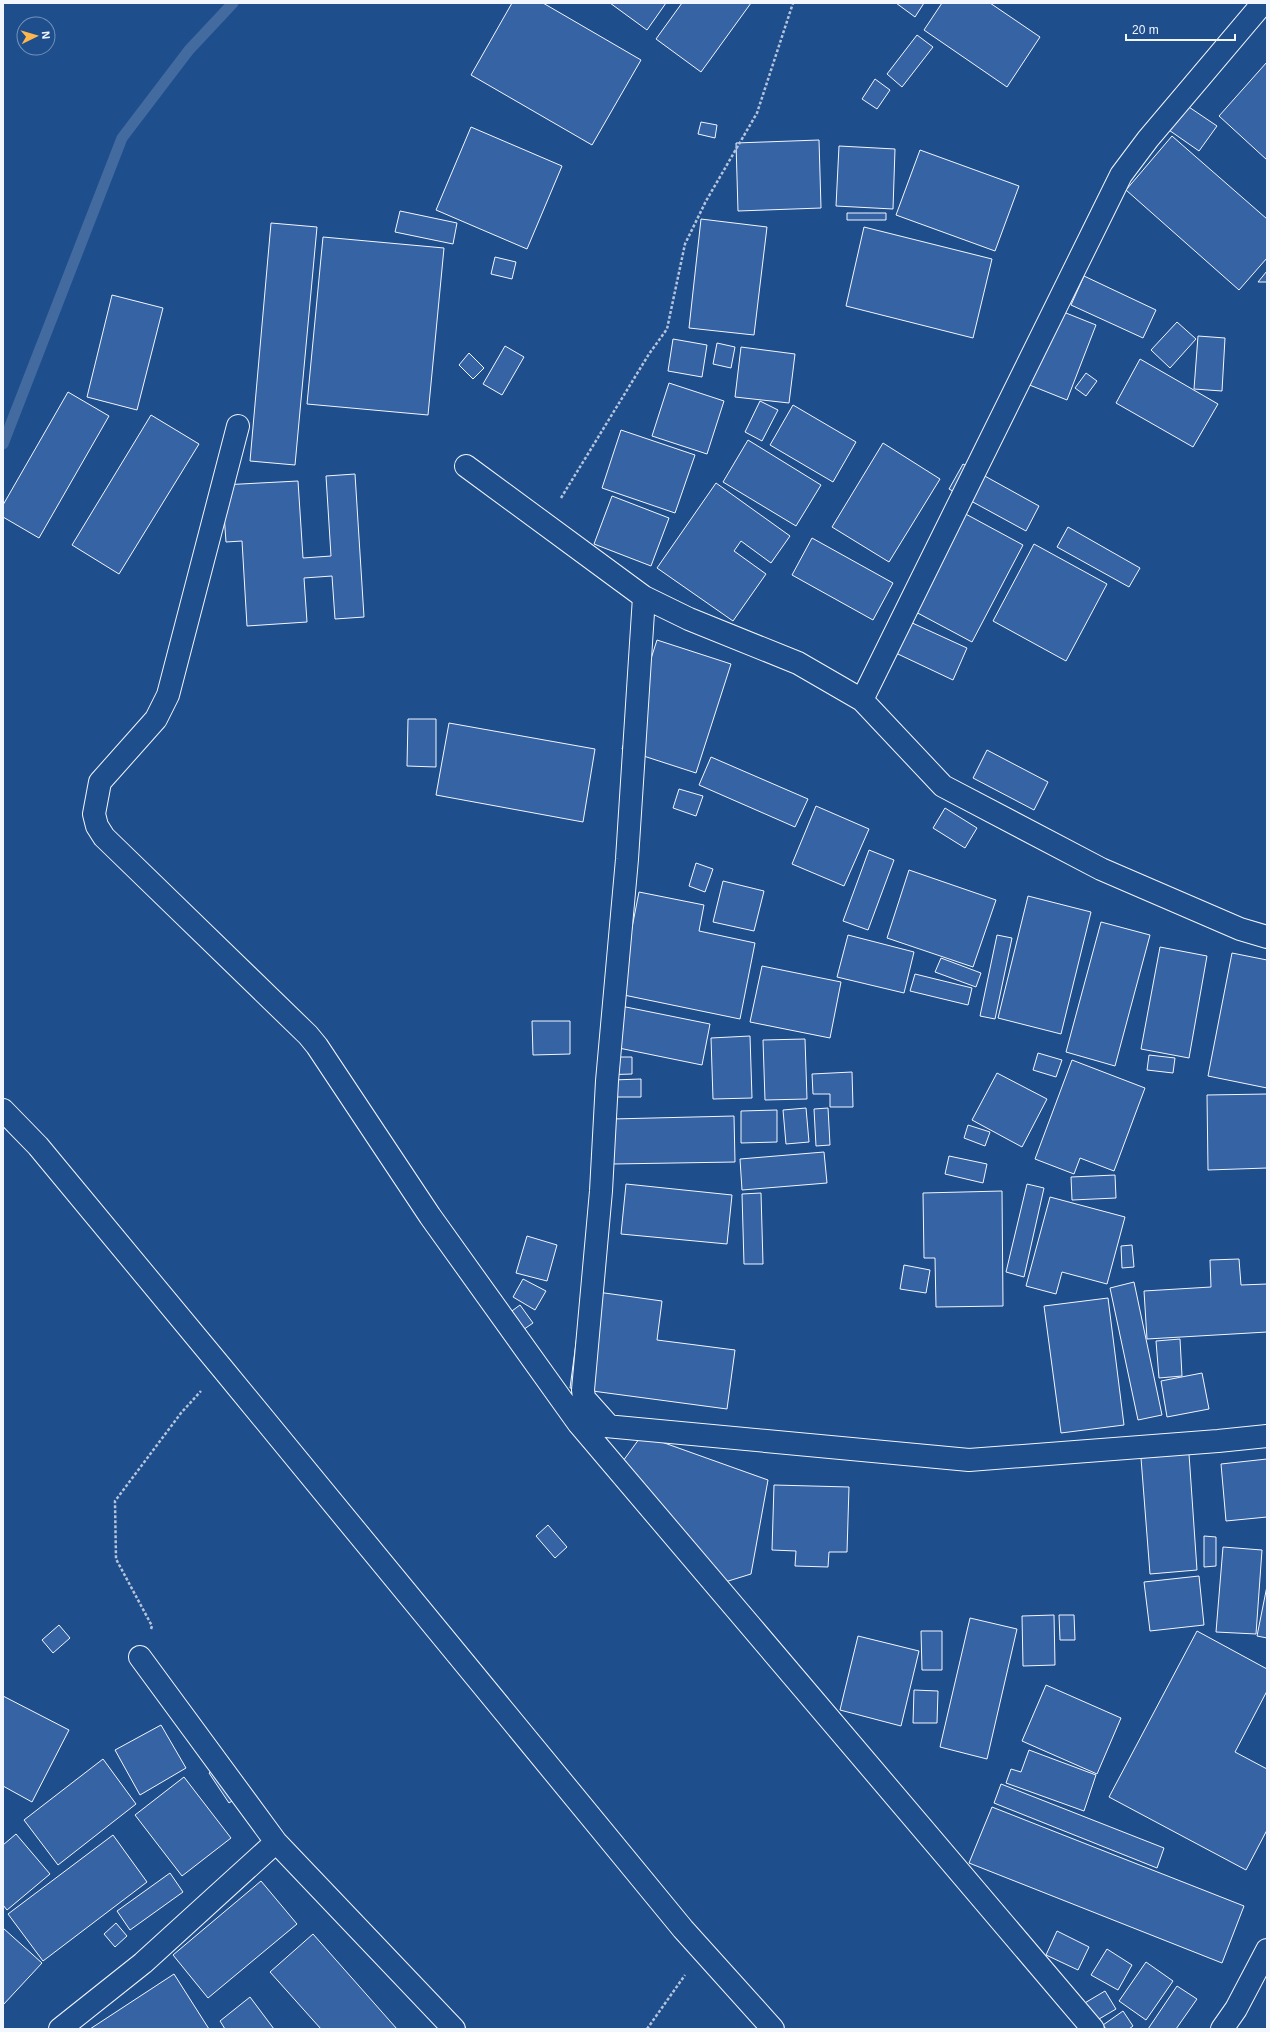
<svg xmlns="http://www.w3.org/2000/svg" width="1270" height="2032" font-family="Arial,sans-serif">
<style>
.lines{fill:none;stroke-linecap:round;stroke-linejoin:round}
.stream{stroke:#446ba0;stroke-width:11}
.building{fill:#3563a3;stroke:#f2f6ff}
.minor-casing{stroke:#f2f6ff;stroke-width:24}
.path{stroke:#b3c4dc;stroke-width:2.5;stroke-dasharray:3 2;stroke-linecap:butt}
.minor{stroke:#1f4e8c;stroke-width:22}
</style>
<rect width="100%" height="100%" fill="#1f4e8c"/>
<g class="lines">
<path class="stream" d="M3,444L122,138L189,50L233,3"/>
</g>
<path class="building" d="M512,3H543L641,60L592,145L471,75Z
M610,3H666L647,30Z
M682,3H751L701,72L656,39Z
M896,3H924L915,17Z
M942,3H990L1040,37L1007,87L924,30Z
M917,35L933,47L902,87L887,74Z
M1267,62V160L1219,116Z
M875,79L890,90L877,109L862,99Z
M1183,103L1217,126L1199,151L1166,128Z
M701,122L717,125L715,138L698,134Z
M471,127L562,166L527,249L436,210Z
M1172,136L1267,219V258L1239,290L1126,190Z
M819,140L821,208L738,211L736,143Z
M839,146L895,149L893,209L836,206Z
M920,150L1019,186L995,251L896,215Z
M400,211L457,223L453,244L395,232Z
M847,213H886V220H847Z
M701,219L767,227L754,335L689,328Z
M271,223L317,227L295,465L250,461Z
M864,227L992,259L973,338L846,306Z
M323,237L444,248L428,415L307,404Z
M495,257L516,262L512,279L491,274Z
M1267,271V282H1258Z
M1084,276L1156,310L1143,338L1071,305Z
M112,295L163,308L137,410L87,397Z
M1056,309L1096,325L1067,400L1027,384Z
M1177,322L1196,339L1170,368L1151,350Z
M1198,336L1225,338L1222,391L1194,389Z
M673,339L707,345L702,377L668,371Z
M717,343L735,347L731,368L713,364Z
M505,346L524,357L502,395L483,384Z
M741,347L795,354L789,403L735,397Z
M469,353L484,368L473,379L459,365Z
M1140,359L1218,404L1193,447L1116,403Z
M1086,373L1097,381L1086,396L1075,388Z
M669,383L724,401L707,454L652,436Z
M68,392L109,416L39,538L3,517V505Z
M760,401L778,410L762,441L745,432Z
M793,405L856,442L833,482L770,445Z
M151,415L199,444L119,574L72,545Z
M621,430L695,455L675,513L602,488Z
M748,440L821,485L796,526L723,482Z
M883,443L940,479L889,562L832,527Z
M963,464L1039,506L1026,531L949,489Z
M355,474L364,617L335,619L332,576L304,578L307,622L247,626L242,541L226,542L222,485L298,481L303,558L331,556L326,476Z
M716,483L790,536L771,563L741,541L734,551L766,574L733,621L657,568Z
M612,496L669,518L651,566L594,544Z
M962,512L1023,545L972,642L912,610Z
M1068,527L1140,568L1129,587L1057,547Z
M812,538L893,583L873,620L792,575Z
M1034,544L1107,584L1066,661L993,621Z
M897,616L967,648L953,680L883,647Z
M657,640L731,664L696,773L622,749Z
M408,719H436V767L407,766Z
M449,723L595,749L583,822L436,795Z
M987,750L1048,782L1034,810L973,778Z
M711,757L808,799L795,827L699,785Z
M679,789L703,796L696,816L673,808Z
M816,806L869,829L844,886L792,864Z
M945,808L977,828L965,848L933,828Z
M869,850L894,860L868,930L843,921Z
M696,863L713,869L705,892L689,886Z
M909,870L996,900L973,967L887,938Z
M723,881L764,891L754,931L713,922Z
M639,892L704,905L699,931L755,943L740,1019L619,994Z
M1028,896L1091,912L1061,1034L998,1018Z
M1101,922L1150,935L1115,1066L1066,1052Z
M848,935L914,952L904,993L837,977Z
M997,935L1012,938L995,1019L980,1016Z
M1160,947L1207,956L1189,1058L1141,1049Z
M1232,953L1267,960V1088L1208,1076Z
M941,958L981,973L976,987L935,972Z
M762,966L841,982L830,1038L750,1022Z
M915,974L972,988L968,1005L910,991Z
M616,1005L710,1024L702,1065L609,1046Z
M532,1021H570V1054L533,1055Z
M750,1036L752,1098L713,1099L711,1038Z
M805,1039L807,1099L765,1100L763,1040Z
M1038,1053L1062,1060L1056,1077L1033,1070Z
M1149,1055L1175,1058L1173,1073L1147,1070Z
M600,1057H632V1074L600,1075Z
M1072,1060L1145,1088L1114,1171L1080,1158L1074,1174L1035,1159Z
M852,1072L853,1107H830V1094H813L812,1074Z
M997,1073L1047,1099L1022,1147L972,1120Z
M641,1079V1097H612V1080Z
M1267,1094V1168L1208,1170L1207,1095Z
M806,1108L809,1142L786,1144L783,1110Z
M828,1108L830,1145L816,1146L814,1109Z
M777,1110V1142L741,1143V1111Z
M734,1116L735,1162L613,1164L612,1119Z
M968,1125L990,1132L985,1146L964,1138Z
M824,1152L827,1183L742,1190L740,1159Z
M949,1156L987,1164L983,1183L945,1174Z
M1115,1175L1116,1198L1072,1200L1071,1177Z
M626,1184L732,1195L727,1244L621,1234Z
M1027,1184L1044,1188L1024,1277L1006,1272Z
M1002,1191L1003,1306L936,1307L935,1258H924L923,1193Z
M761,1193L763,1264H744L742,1194Z
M1050,1197L1125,1217L1107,1284L1062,1272L1056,1294L1026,1286Z
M527,1236L557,1245L547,1281L516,1273Z
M1132,1245L1134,1267L1122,1268L1121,1246Z
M1239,1259L1241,1285L1267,1284V1332L1147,1339L1144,1291L1211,1287L1210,1260Z
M904,1265L930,1270L926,1293L900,1289Z
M523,1279L546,1291L535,1310L513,1297Z
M1134,1282L1162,1415L1138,1420L1110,1288Z
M583,1290L662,1301L657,1340L735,1350L727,1409L570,1388Z
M1108,1298L1124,1425L1061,1433L1044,1306Z
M520,1305L533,1323L517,1334L505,1316Z
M1180,1339L1182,1376L1159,1378L1156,1341Z
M1202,1373L1209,1409L1167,1417L1161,1381Z
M642,1435L768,1480L751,1574L725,1582L623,1461Z
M1189,1454L1197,1570L1150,1574L1141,1458Z
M1267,1459V1517L1226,1521L1221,1464Z
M774,1485L849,1487L847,1552H829L828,1567L795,1566L796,1551L772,1550Z
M548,1525L567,1547L555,1558L536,1536Z
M1204,1536L1216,1537V1566L1204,1567Z
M1223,1547L1262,1550L1256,1634L1216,1632Z
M1199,1576L1204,1625L1150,1631L1144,1582Z
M1267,1586V1638L1257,1636Z
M1054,1615L1055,1665L1023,1666L1022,1616Z
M1059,1615H1074L1075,1640H1060Z
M970,1618L1017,1629L987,1759L940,1747Z
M59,1625L70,1638L53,1653L42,1640Z
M921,1631H942V1670H922Z
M1197,1631L1267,1669V1691L1235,1752L1267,1769V1830L1246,1870L1109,1797Z
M858,1636L919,1651L901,1726L840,1710Z
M1046,1685L1121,1718L1097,1774L1022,1741Z
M914,1690L938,1691L937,1723H913Z
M3,1696L69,1730L32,1802L3,1786Z
M161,1725L186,1768L140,1795L115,1750Z
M1029,1750L1096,1775L1084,1811L1006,1783L1011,1769L1021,1772Z
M103,1759L136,1804L58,1865L24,1820Z
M218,1767L238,1797L229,1803L209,1773Z
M184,1777L231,1838L182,1876L135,1815Z
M1001,1784L1164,1848L1157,1868L994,1803Z
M992,1807L1244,1906L1222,1963L969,1863Z
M16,1834L50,1874L7,1910L3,1905V1845Z
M113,1835L147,1882L43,1961L8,1914Z
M170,1873L183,1892L130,1930L117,1911Z
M261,1881L297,1924L208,1998L173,1955Z
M116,1923L127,1936L115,1947L104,1934Z
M3,1928L42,1963L3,2005Z
M1057,1931L1089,1947L1078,1970L1046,1955Z
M313,1934L397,2029H321L270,1972Z
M1107,1949L1132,1965L1118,1990L1091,1975Z
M1146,1962L1173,1981L1146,2020L1119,2001Z
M174,1974L209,2029H90Z
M1177,1986L1197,1999L1176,2029H1148Z
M1105,1991L1116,2009L1094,2022L1083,2004Z
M250,1997L274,2029H225L220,2021Z
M1123,2011L1133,2026L1129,2029H1106L1103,2025Z"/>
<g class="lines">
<defs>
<path id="minor" d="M238,426L168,695L156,719L100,782L94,814L97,826L104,837L308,1035L317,1046L430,1216L579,1424L1093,2029
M466,466L644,597L689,619L798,663L862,700L943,786L1101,869L1240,929L1267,937
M862,700L1121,175L1148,139L1263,3
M3,1110L38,1146L222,1368L683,1929L773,2029
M595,1425L969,1460L1218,1441L1267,1436
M609,1426L584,1398L583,1390L601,1191L607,1081L627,859L644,597
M140,1657L276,1842L454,2029
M60,2029L143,1963L276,1842
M1222,2029L1236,2009L1267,1950"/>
</defs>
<use href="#minor" class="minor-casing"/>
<path class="path" d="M561,498L649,354L667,329L685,244L706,201L757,113L793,3
M151,1629L152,1626L116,1559L115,1501L181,1413L201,1391
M647,2029L685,1975"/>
<use href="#minor" class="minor"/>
</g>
<rect width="1270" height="2032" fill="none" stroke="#f2f6ff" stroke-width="8"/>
<g transform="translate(36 36) rotate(85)"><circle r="19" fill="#1f4e8c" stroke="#7391ba"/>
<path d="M0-3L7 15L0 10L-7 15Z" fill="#ffb74d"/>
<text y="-6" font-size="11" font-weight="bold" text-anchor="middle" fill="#f2f6ff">N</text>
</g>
<path d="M1126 34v6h109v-6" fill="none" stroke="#f2f6ff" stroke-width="2"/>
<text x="1132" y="34" font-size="12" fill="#f2f6ff" stroke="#1f4e8c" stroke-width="3" paint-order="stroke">20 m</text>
</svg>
